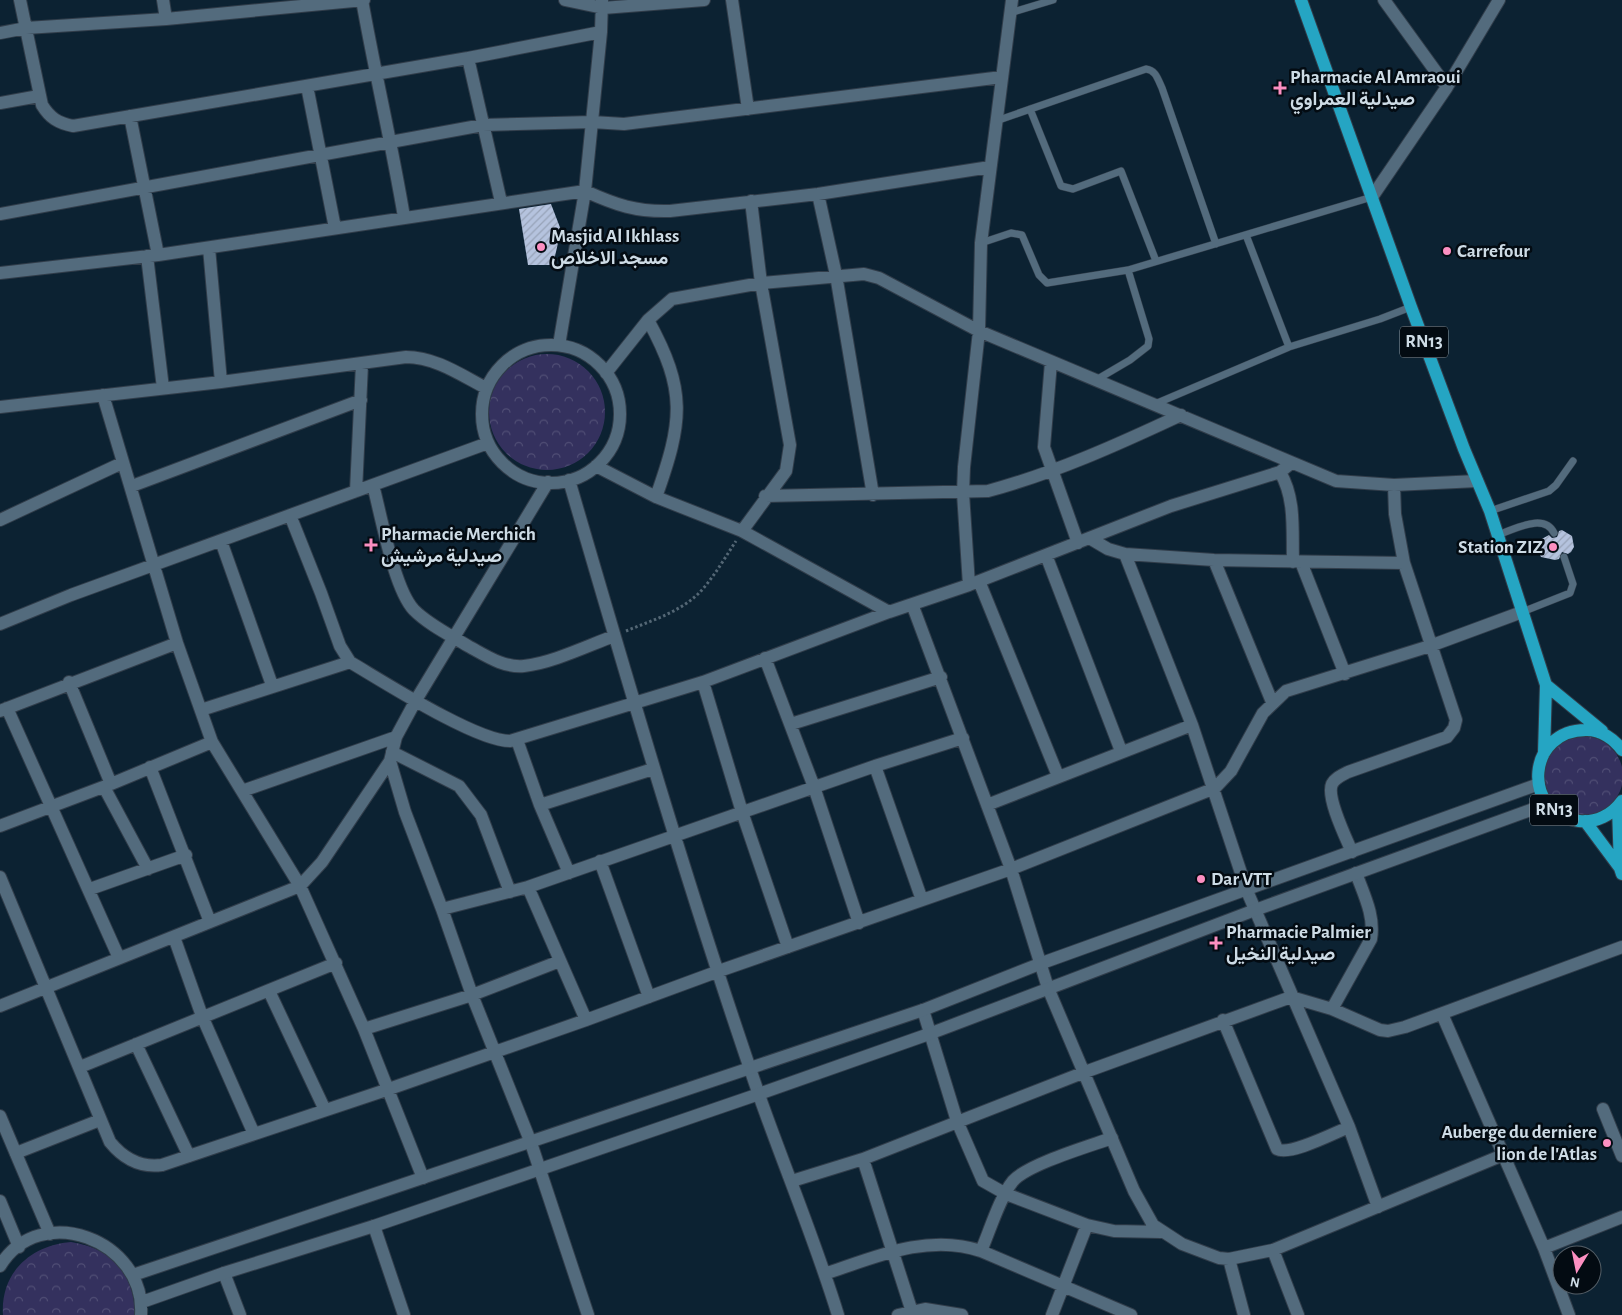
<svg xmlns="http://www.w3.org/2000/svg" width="1622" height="1315" font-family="'Alegreya Sans',Vazirmatn,sans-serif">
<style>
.forest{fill:url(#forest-crowns)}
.building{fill:url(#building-hatch)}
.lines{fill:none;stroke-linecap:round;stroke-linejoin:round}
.service-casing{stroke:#313d4a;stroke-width:8}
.minor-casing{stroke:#313d4a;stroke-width:14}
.tertiary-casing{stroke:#313d4a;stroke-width:14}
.primary-casing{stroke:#313d4a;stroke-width:14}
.path{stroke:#546775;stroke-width:3;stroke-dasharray:2.5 2.5;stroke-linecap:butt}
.service{stroke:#536b7d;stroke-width:7}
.minor{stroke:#536b7d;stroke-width:12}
.tertiary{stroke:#536b7d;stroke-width:12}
.primary{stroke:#25a5c3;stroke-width:12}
.poi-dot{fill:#fc8fc1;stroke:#030b12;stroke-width:2}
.labels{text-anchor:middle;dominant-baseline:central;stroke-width:5;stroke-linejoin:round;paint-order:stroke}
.shield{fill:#030b12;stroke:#909da6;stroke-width:1}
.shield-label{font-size:18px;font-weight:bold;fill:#cddbe5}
.poi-label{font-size:19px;font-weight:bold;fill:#cddbe5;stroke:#030b12;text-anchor:start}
</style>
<defs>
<pattern id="forest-crowns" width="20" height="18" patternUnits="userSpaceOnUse" patternTransform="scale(1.25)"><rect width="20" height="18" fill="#34315e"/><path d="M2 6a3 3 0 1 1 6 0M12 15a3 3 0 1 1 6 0" fill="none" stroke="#504e75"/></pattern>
<pattern id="building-hatch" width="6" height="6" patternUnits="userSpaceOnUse" patternTransform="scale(1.25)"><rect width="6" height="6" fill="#b5c3de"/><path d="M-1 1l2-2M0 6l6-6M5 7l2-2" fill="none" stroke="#97a3b8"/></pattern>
</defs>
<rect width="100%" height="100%" fill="#0c2232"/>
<path class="forest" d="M489 412a58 58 0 1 1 116 0a58 58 0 1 1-116 0Z
M1543 776a40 40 0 1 1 80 0a40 40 0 1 1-80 0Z
M71,1242C112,1248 134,1273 135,1315H3C0,1272 32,1245 71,1242Z"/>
<path class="building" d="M551,204L561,230L553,265H528L519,209Z
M1562,530L1572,536L1574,547L1571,552L1568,554L1562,552L1559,559L1555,560L1541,557L1536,547L1538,541L1549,535L1552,538L1557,537L1559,531Z"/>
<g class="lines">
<defs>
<path id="service" d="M1010,13L1053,0
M1030,109L1061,186L1073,189L1121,171L1156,261
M996,121L1146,69C1156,70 1158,80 1162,88L1216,244
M1246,235L1289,347
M981,243L1011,233L1022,235L1039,275L1047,283L1128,270
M1096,380L1130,360L1148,346L1149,339L1128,270L1372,197
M1155,404L1289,347L1380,319L1411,307
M1490,511L1549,491L1556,485L1573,461
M1497,535C1514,530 1544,512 1554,533
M1522,612L1570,593L1573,584L1564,557"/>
<path id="minor" d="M20,0L42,105C50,118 58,123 73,126L468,58L601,32
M163,0L166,19
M362,0C375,73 392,145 404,217
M565,0L603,8L704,0
M732,0L748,109
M1384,0L1447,87
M0,33L26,28L166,19L364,0
M468,58L501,202
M307,86L335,228
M0,103L39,96
M130,116L158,255
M818,194L836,275L873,495
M1372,197L1447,87L1499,0
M0,214L483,125L592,122L624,124L1002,77
M209,248L221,382
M147,256L163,388
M0,273L158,255L585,191C616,205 636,212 670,211L818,194L990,167
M648,320C687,391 683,421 656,497
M559,345L585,191L601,32L602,0
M482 414a69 69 0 1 1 138 0a69 69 0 1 1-138 0Z
M1051,362L1044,447L1078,543
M606,373L648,320L672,299L761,283L864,274L879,278L979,331L1336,481L1394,485L1477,481
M103,395L177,643L212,742L300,886L364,1029L423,1178
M0,407L221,382L406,357C435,357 461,375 486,388
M596,466L656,497L742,531L889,612
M1280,472C1296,499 1292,531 1293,562
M569,480C629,686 689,892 759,1095C785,1169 815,1240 838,1315
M373,485C381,515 394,589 414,610C429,625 450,635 468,646C485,655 503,668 524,666C552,663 587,646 614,636
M132,486L361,400
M356,491L362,364
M765,496L988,491C1055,473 1119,444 1181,415
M290,515L321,593L340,646L350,662C384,682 476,741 510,741L703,682L889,612L969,585L1171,506L1280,472L1290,464
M0,520L122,463
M742,531L786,471L790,445L761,283L751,201
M1091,539L1108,549L1125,554L1192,725L1247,891L1349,1127L1378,1207
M221,541L272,685
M1125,554L1214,560L1404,563
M1046,555L1121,751
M1214,560L1272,702
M1301,562L1345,674
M979,581L1058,776
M969,585L963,493L964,467L979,331L981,243L1012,0
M912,604L1011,869L1048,988L1134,1191L1153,1225L1182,1244L1219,1258L1229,1259L1273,1250L1503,1155
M0,624L71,595L488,443
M765,658L814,787L859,923
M69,682L111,784
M703,682L742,812L788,947
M7,708L119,958
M201,710L350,662
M0,711L177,643
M791,724L941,677
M517,740L540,805L569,873
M392,752L459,786L481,815L510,892
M390,761L405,812L442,909L472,995L531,1143L588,1315
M875,766L922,900
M150,767L210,922
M104,787L148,869
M242,791L396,737
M540,805L653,769
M987,805L1192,725
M0,826L111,784L212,742
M1352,852C1346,838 1326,797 1332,784C1335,778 1342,775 1348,772L1447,737L1454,728L1456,720L1404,563L1395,514L1394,485
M600,861L649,997
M0,877L110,1142C123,1158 140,1168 162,1165L389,1089L586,1020L719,971L1011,869L1215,788L1231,771L1263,713L1286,691L1430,646L1522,612
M528,887L586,1020
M90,889L186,855
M442,909L528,887L875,766L963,738
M174,937L202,1016L254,1134
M269,991L325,1110
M0,1006L300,886L322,862L390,761L396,737L416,700L548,482
M1332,1009L1371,939C1375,916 1364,895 1356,873
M923,1010L957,1121L983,1181L1006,1194L1087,1225L1114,1231L1161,1232
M1442,1014L1544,1248L1569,1315
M1223,1020L1277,1149C1290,1156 1334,1133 1349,1127
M364,1029L472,995L560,961
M136,1044L189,1156
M80,1067L336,963
M1603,1109L1622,1156
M16,1153L100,1120
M863,1159L913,1315
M792,1181L863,1159L1085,1072L1291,997L1332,1009L1380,1030L1388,1031L1405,1027L1622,947
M374,1226L404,1315
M1544,1248L1622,1217
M1273,1250L1298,1315
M981,1251C990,1230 1000,1197 1013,1181C1028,1164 1090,1146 1112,1138
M1229,1259L1244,1315
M224,1273L240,1315
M825,1274C875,1257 928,1233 981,1251L1131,1315
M898,1315L925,1309L962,1315
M1052,1315L1087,1225"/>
<path id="tertiary" d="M0,1116L50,1234
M0,1201L19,1247
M0,1266C40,1200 146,1240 141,1315
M133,1275L923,1010L1042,963L1539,784
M142,1302L224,1273L374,1226L759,1094L929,1034L1255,910L1547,804"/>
<path id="primary" d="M1301,0L1411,307L1464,449L1490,511L1546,685L1544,753
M1546,685L1602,731
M1622,750C1614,739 1601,730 1587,730C1527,729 1520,813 1579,821C1596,823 1612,815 1622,801
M1618,807L1620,868L1622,874
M1585,821L1620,868"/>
</defs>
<use href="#service" class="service-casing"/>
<use href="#minor" class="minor-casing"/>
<use href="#tertiary" class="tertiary-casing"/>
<use href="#primary" class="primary-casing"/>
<path class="path" d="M626,631C650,621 678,613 698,594C713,579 724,559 736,541"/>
<use href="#service" class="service"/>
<use href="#minor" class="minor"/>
<use href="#tertiary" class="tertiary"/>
<use href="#primary" class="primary"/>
</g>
<g class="poi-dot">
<path d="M1277.5 80.5h5v5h5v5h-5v5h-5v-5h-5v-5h5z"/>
<circle cx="541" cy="247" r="5"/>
<circle cx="1447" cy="251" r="5"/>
<path d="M368.5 537.5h5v5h5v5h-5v5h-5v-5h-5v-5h5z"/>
<circle cx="1553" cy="547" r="5"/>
<circle cx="1201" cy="879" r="5"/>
<path d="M1213.5 935.5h5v5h5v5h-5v5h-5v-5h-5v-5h5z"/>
<circle cx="1607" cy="1143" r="5"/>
</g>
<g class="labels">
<g class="shield">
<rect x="1400" y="326.5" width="48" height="31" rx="4"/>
<rect x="1530" y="794.5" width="48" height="31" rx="4"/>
</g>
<g class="shield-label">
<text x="1424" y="342">RN13</text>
<text x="1554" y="810">RN13</text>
</g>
<g class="poi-label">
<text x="1290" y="77">Pharmacie Al Amraoui<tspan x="1290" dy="22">صيدلية العمراوي</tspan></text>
<text x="551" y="236">Masjid Al Ikhlass<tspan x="551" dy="22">مسجد الاخلاص</tspan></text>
<text x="1457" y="251">Carrefour</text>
<text x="381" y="534">Pharmacie Merchich<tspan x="381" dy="22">صيدلية مرشيش</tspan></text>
<text x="1543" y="547" text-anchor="end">Station ZIZ</text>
<text x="1211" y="879">Dar VTT</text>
<text x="1226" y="932">Pharmacie Palmier<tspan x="1226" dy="22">صيدلية النخيل</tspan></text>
<text x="1597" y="1132" text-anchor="end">Auberge du derniere<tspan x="1597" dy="22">lion de l'Atlas</tspan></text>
</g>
</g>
<g transform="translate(1577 1270) rotate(190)"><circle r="24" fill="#030b12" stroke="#545e66"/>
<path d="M0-4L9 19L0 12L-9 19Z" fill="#fc8fc1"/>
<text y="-8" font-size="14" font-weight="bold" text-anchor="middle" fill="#cddbe5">N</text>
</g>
</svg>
